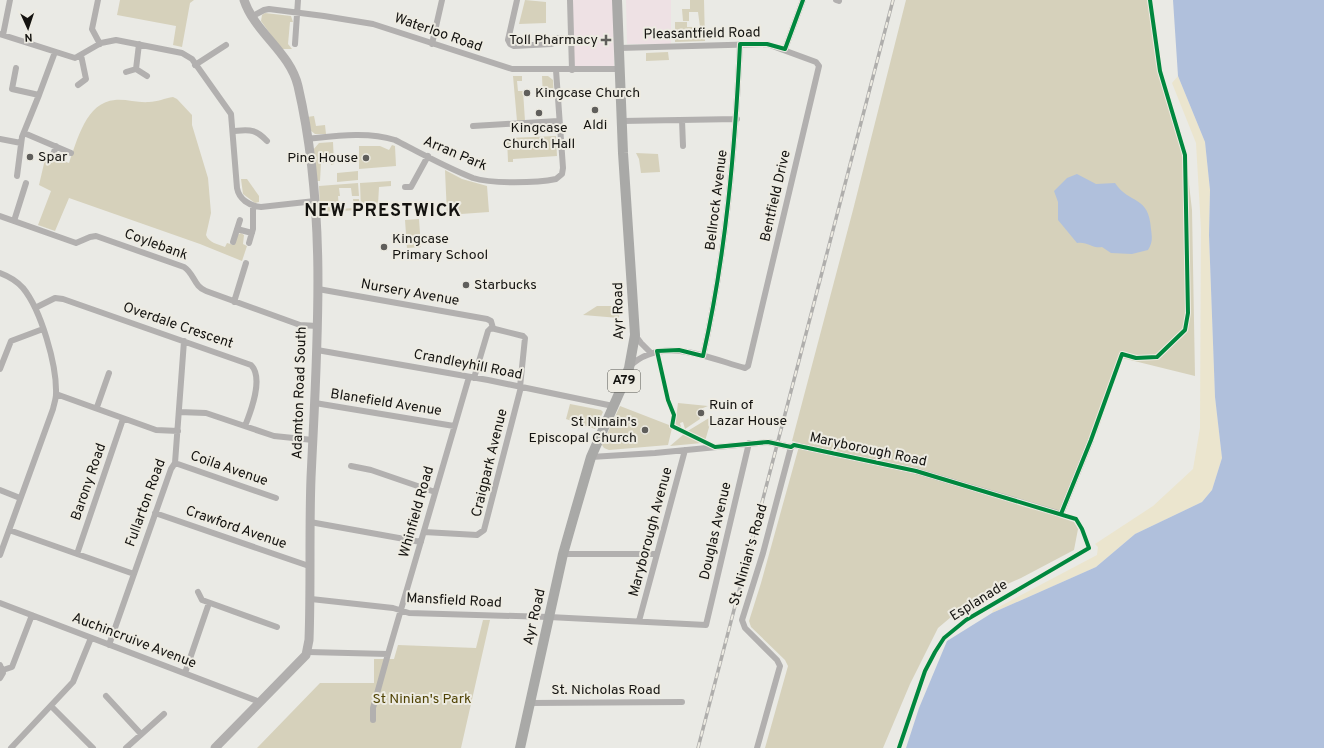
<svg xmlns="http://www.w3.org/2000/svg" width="1324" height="748" font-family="Overpass,sans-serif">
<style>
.commercial{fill:#eee1e4}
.green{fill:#d6d1bb}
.sand{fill:#ebe5ce}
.water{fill:#b0c0dc}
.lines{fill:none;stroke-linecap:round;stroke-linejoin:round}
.street{stroke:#b2b0af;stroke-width:6}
.secondary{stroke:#b1afae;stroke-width:9}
.primary{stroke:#a9a9a7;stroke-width:10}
.rail-casing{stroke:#afaeac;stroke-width:3.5}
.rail{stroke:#edebe2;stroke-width:2;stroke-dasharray:6;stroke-linecap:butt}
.street-bridge{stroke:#b2b0af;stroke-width:6}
.cycleway-casing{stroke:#edebe2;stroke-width:6}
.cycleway{stroke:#00873e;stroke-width:4}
.poi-dot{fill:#5f5e5b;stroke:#edebe2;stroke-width:1.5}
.labels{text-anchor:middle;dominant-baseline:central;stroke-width:4;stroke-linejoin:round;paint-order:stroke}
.shield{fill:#edebe2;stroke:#55544f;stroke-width:1}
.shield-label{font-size:13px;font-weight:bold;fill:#141310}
.street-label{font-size:14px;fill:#141310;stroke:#edebe2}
.poi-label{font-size:14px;fill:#141310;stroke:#edebe2;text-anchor:start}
.park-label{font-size:14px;fill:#504304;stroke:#edebe2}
.district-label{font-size:18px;font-weight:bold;letter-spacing:1px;fill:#141310;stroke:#edebe2}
</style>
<rect width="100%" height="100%" fill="#eaeae5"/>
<path class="commercial" d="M569,0H613L614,67H573Z
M626,0H671V44H627Z"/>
<path class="green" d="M120,0H194L190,3L182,47L173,45L176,26L117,15Z
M525,0L546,2V23L519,24Z
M690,0H704L705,41L675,42V22H687V27H700L698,12H689V21H683L682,9H690Z
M906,0H1147L1158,64L1171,115H1174L1185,150L1192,210L1195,376L1122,358L1097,433L1092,432L1059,517L1074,522L1078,529L1074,550L1021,578L970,601L938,628L910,684L883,748H765L788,666L785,660L751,627L749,621L761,583L798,450L800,443L792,441L853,210Z
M265,13L291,16L293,22H290L288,44L292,49H281L261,21L262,15Z
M668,52L669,60L646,61V53Z
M513,76H522V81H517L518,91H523L525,121H517Z
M542,76H548L553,80L554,98H543Z
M173,97L177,99L192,115V125L208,178L211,213L206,235C209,243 218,244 225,247L227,243L234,245L237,235L241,233L244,235L243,244L247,246L242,261L200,244L69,198L55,231L38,225L51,191L39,185L46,155L69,163C77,141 86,102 115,100C126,99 138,103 149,102C157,102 165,98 173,97Z
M314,116L316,126L325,125L326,134H315L310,130L307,117Z
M556,136L557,156L513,159V162H508L507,138Z
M333,142L334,164L331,165V162L321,163L320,181H317L313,150L319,143Z
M392,145L395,146L396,166L359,169V146H380L389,150Z
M636,153L658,154L660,172L641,173L639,159Z
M445,170L462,179L487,186L489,212L447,215Z
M358,171V180L337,182V173Z
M241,179H247L259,196V202L255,203L243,194Z
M391,181V186L379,187L378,205H384V208L361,209L360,183Z
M358,183L359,196H352L351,188H339L340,196H338L339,209L354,208L353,199H359L360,210L320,212L319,186Z
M419,219L421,247L407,248L405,220Z
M597,306H620L619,318L583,315Z
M678,403L708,406L698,410L700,419L685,429L683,422L680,423L682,430L675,426Z
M570,404L601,410L603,412L595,429L566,419Z
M620,406L669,425V427L672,428L668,445L609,450L604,448L602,445Z
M709,418L710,424L705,441L686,432Z
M684,434L702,443L670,446Z
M483,620H490L461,748H257L320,683H374V659H394L398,645L476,648Z"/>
<path class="sand" d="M1178,76L1205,142L1210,190L1209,235L1215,397L1222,458L1212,490L1202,502L1135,534L1096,567L992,613L993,610L1097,555L1098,547L1095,544L1153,506L1193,469L1200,428L1201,229L1196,143L1172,83Z"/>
<path class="water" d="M1173,0H1324V748H906L919,708L947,641L992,613L1096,567L1135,534L1202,502L1212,490L1222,458L1215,397L1209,235L1210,190L1205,142L1178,76Z
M1077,174L1096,184L1115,183C1130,205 1149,195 1151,229C1152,237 1153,242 1148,250L1132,254L1111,253L1102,247C1093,249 1087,241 1077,243L1058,220V202L1054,191L1067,178Z"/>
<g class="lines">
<path class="street" d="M98,0L92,29L100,44
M517,0L508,40L510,44L514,46L552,44L558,38H570
M570,0L572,70
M836,0L839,1
M251,17L264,10L269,9L324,16L373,24L512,69H619
M0,34L75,58L101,43L116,40L182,53L192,59L231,114L237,188C239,199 249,206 261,207L315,201
M3,35L10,0
M139,44L136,69L147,76
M295,44L298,0
M432,44L442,0
M619,48L767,44L816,62L819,66L748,366L745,368C708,358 662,335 629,367
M785,49L803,0
M195,65L226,45
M16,68L12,89L39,95
M126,72L136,69
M78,85L86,79L81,55
M682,120L683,146
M622,121L737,119
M473,126L558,121
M233,131C249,130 255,128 267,141
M24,133L71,153
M0,139L21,143
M307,139C335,136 367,131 395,140C420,153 447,168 473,178C492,184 537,183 556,179L562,174L563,168L556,70
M53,155L56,146
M17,176L22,137L39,95L55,52
M405,187H411L428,156
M0,216L76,243L90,237L96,236L184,267C194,273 194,287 206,291L300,325L317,326
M14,221L26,183
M237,229L252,233
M233,242L240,220
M249,243L253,229V206
M0,273C8,276 17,281 23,288C41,310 57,365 56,394C56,399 54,404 53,409L0,555
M318,289L487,319L491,321L493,328
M234,302L246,263
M35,308L55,298L63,299L251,365C264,378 251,411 245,426
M635,335L641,343L651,353
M317,350L488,380L613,406
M703,356C726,254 735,149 740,44
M0,369L11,341L43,329
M474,378L488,331L491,328L523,336L525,338L520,387
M56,394L156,430L178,431
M315,403L454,426
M97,407L109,373
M179,412L206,413L274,436L313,440
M591,457L655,453L768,442
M175,463L276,498
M351,466L371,470L435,492
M0,490L20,498
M155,513L309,566
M310,522L421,542
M9,530L134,574
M424,532L477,535L484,530L521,387
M77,554L123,419
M563,554H657
M198,592L202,600L277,627
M311,599L393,608L409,613L549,617L706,625L749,443
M0,603L260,702
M639,621L685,450
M109,645L171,469L175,463L184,341
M308,652L388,654
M0,665L3,673L0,678
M3,670L12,667L32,615
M185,673L209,603
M106,696L141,734
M530,703L682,702
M51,706L93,748
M373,720V708L388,654L469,377
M11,748L73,682L91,638
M126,748L164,714
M757,748L780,666L777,660L745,628L742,620L763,553L791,447L794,445L916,471L1061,514L1091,440"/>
<path class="secondary" d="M215,748L306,655L309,640C311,586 309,532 311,478C317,347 328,215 298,86C290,52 255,33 244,0"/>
<path class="primary" d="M520,748L563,554L573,519L591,457L621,389L629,368L635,335L623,153L617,0"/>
<defs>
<path id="rail" d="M698,748L893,0"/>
</defs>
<use href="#rail" class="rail-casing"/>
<use href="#rail" class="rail"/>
<path class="street-bridge" d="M768,442L791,447"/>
<defs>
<path id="cycleway" d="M803,0L785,49L767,44H740C735,149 726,254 703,356L679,350L657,351L668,400L674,415L672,426L715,447L768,442L791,447L794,445L916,471L1076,519L1082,529L1089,548L966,620L944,638L935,652L925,671L899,748
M1061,514L1091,440L1122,354L1136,358L1157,357L1185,330L1188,313L1185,155L1160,71L1150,0"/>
</defs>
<use href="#cycleway" class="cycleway-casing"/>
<use href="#cycleway" class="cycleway"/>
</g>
<g class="poi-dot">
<path d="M604 34h4v4h4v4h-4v4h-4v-4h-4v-4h4z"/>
<circle cx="527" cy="93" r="4"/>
<circle cx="595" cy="110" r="4"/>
<circle cx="539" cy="113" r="4"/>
<circle cx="30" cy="157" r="4"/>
<circle cx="366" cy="158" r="4"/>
<circle cx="384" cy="247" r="4"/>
<circle cx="466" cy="285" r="4"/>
<circle cx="701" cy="413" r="4"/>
<circle cx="645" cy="430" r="4"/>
</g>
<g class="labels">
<rect class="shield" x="608" y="370" width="32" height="22" rx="3"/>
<g class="shield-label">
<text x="624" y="381">A79</text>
</g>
<g class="street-label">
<text transform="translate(438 33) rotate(19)">Waterloo Road</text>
<text transform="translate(702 34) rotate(-1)">Pleasantfield Road</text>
<text transform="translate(455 154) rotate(23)">Arran Park</text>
<text transform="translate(776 196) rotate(-77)">Bentfield Drive</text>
<text transform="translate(717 200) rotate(-83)">Bellrock Avenue</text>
<text transform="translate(156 245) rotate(20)">Coylebank</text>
<text transform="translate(410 293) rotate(10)">Nursery Avenue</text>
<text transform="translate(619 311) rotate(-91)">Ayr Road</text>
<text transform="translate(178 326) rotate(19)">Overdale Crescent</text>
<text transform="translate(468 365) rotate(11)">Crandleyhill Road</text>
<text transform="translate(300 393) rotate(-88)">Adamton Road South</text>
<text transform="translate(386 403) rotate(9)">Blanefield Avenue</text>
<text transform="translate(868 450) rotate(12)">Maryborough Road</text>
<text transform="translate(490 463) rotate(-76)">Craigpark Avenue</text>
<text transform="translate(229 469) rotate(19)">Coila Avenue</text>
<text transform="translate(89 482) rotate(-71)">Barony Road</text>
<text transform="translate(146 503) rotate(-70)">Fullarton Road</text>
<text transform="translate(417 512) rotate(-74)">Whinfield Road</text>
<text transform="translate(236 528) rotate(19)">Crawford Avenue</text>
<text transform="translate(716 531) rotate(-77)">Douglas Avenue</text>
<text transform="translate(651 532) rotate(-75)">Maryborough Avenue</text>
<text transform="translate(749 555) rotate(-74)">St. Ninian's Road</text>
<text transform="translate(454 601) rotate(3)">Mansfield Road</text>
<text transform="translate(979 601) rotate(-32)">Esplanade</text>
<text transform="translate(535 617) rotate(-77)">Ayr Road</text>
<text transform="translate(134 641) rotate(21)">Auchincruive Avenue</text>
<text x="606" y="690">St. Nicholas Road</text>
</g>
<g class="poi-label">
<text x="598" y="40" text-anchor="end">Toll Pharmacy</text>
<text x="535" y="93">Kingcase Church</text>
<text x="595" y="125" text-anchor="middle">Aldi</text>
<text x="539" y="128" text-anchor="middle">Kingcase<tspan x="539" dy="16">Church Hall</tspan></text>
<text x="38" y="157">Spar</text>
<text x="358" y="158" text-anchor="end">Pine House</text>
<text x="392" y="239">Kingcase<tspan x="392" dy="16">Primary School</tspan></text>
<text x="474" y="285">Starbucks</text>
<text x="709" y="405">Ruin of<tspan x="709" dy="16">Lazar House</tspan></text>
<text x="637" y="422" text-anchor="end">St Ninain's<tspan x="637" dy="16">Episcopal Church</tspan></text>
</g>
<g class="park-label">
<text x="422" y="699">St Ninian's Park</text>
</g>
<g class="district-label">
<text x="383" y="211">NEW PRESTWICK</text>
</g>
</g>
<g transform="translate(28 28) rotate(177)" stroke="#edebe2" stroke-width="3" paint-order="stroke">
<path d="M0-3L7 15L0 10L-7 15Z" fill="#141310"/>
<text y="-6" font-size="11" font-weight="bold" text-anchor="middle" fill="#141310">N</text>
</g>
</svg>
